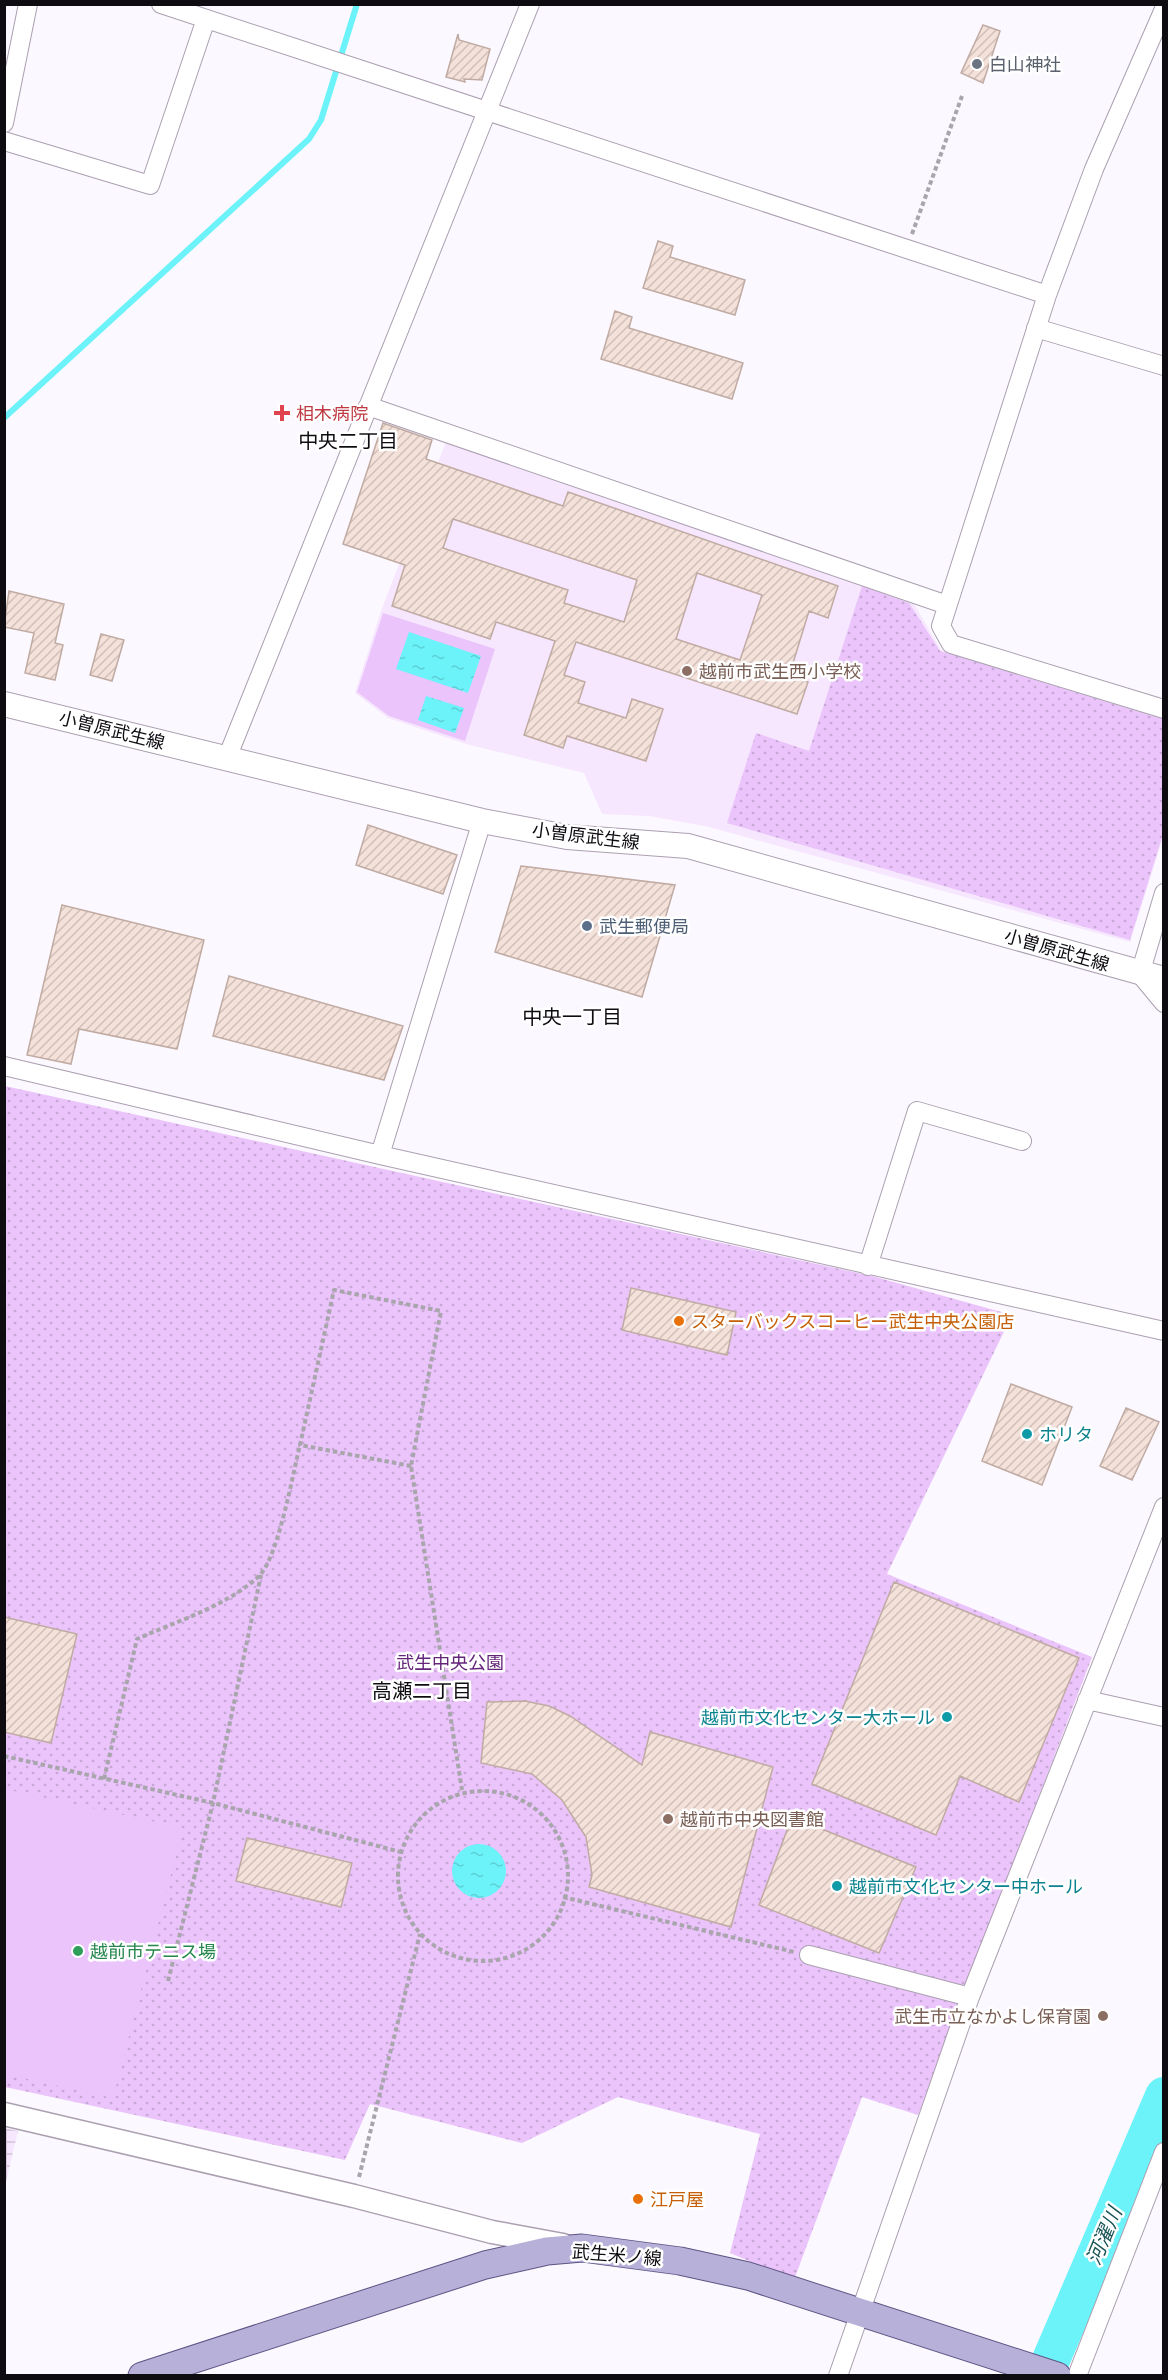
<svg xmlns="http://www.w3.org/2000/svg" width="1168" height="2380" font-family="'Work Sans','Noto Sans JP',sans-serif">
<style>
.built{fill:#f6e6fe}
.industrial{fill:url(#industrial-grid)}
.grass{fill:url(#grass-dots)}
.garden{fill:#eac4fb}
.water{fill:url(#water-ripples)}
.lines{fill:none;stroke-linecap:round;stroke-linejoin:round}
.stream{stroke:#6bf3f9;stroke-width:6}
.river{stroke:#6bf3f9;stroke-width:38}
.building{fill:url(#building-hatch);stroke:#c0aba3;stroke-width:1.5;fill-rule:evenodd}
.minor-casing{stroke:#aba0b0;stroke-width:20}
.tertiary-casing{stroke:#aba0b0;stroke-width:25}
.secondary-casing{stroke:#aba0b0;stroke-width:26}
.primary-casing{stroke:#5d5483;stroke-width:29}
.path{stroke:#a9a5ac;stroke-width:4;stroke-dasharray:4.5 3;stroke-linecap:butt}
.minor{stroke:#fff;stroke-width:18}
.tertiary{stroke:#fff;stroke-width:22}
.secondary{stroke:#fff;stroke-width:24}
.primary{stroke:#b7b0d9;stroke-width:27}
.worship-dot{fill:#6b7280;stroke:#fff;stroke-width:2}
.health-dot{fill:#e0444e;stroke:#fff;stroke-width:2}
.education-dot{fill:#8d6e63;stroke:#fff;stroke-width:2}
.service-dot{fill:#5c6f8a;stroke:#fff;stroke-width:2}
.food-dot{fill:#e8710a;stroke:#fff;stroke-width:2}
.culture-dot{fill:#0f9aa8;stroke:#fff;stroke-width:2}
.leisure-dot{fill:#2e9e5b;stroke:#fff;stroke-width:2}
.labels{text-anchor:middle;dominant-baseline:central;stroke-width:5;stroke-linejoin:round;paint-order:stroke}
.worship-label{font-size:18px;fill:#5b616d;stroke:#fff;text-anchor:start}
.health-label{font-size:18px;fill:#be3a42;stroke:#fff;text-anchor:start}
.education-label{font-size:18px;fill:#785e54;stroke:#fff;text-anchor:start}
.street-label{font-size:18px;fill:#0f0c11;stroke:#fff}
.service-label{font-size:18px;fill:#4e5e75;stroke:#fff;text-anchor:start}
.food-label{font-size:18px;fill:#c56008;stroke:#fff;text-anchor:start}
.culture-label{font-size:18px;fill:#0d838f;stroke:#fff;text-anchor:start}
.park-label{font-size:18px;fill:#64247b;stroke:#fff}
.leisure-label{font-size:18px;fill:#27864d;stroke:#fff;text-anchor:start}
.neighbourhood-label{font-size:20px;fill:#0f0c11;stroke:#fff}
.water-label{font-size:20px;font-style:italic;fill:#195457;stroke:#fff}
</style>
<defs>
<pattern id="industrial-grid" width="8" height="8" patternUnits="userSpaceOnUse" patternTransform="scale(1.5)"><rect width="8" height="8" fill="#f6e6fe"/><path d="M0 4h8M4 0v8" fill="none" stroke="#d2c4d9"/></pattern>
<pattern id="grass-dots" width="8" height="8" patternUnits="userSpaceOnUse" patternTransform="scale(1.5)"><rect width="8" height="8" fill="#eac4fb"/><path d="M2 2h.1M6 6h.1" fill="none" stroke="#c8a7d6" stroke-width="1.8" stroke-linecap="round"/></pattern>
<pattern id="water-ripples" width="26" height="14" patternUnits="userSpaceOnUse" patternTransform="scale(1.5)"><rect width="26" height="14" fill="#6bf3f9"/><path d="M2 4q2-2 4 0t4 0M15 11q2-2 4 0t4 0" fill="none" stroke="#5ccfd4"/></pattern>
<pattern id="building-hatch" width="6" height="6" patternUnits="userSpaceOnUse" patternTransform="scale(1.5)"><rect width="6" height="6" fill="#f4e1d9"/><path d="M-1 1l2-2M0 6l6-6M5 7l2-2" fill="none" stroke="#d0c0b9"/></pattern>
</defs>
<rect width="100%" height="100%" fill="#fcf8ff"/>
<path class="built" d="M446,442L911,599L941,650L1163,717V838L1130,942L705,826L649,816L602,814L584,773L466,744L388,718L355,693L381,611Z"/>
<path class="industrial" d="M5,2128L18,2131L5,2186L4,2128Z"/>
<path class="grass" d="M862,586L909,603L940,651L1163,719V834L1130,940L727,823L756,733L809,751Z
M5,1086L872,1276L1012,1315L887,1574L1092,1657L918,2115L862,2097L794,2280L730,2253L760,2134L618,2097L522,2143L370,2104L345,2160L5,2087Z"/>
<path class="garden" d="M383,613L495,649L465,741L389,716L357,692Z
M5,1789L183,1828L113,2098L5,2074Z"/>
<path class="water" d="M409,632L481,656L468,693L396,669Z
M426,696L464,708L455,733L418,720Z
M452 1871a27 27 0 1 1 54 0a27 27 0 1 1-54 0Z"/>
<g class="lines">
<path class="stream" d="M4,418L309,139L321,120L357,4"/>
<path class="river" d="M1044,2376L1164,2096"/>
</g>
<path class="building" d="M983,25L1000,31L983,83L961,73Z
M458,34L459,40L490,49L482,80L464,79L465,82L446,77Z
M658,241L673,246L670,257L745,280L735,315L643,288Z
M615,311L632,317L629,328L743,363L732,399L601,359Z
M383,423L432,440L426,459L563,506L568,492L838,586L828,618L809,611L789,676L808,682L797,714L576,642L564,675L585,682L578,703L626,718L632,699L663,709L646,761L567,736L563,748L524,735L555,641L496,622L490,639L392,606L405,565L343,544ZM453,519L637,580L624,622L564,603L568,590L443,548ZM697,573L762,595L740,660L676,639Z
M9,591L64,604L55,643L63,645L55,680L25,673L34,633L4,627Z
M101,634L124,640L112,681L90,675Z
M368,825L457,855L443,894L356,865Z
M521,866L675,885L642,997L495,952Z
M62,905L204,940L177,1049L79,1029L71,1064L27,1055Z
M229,976L403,1026L384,1080L213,1036Z
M631,1288L736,1312L727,1355L622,1330Z
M1011,1384L1072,1407L1042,1485L982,1461Z
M1126,1408L1159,1422L1132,1480L1100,1466Z
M894,1582L1079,1658L1019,1802L960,1776L936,1835L812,1784Z
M4,1617L77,1634L51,1743L4,1732Z
M525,1701L549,1706L570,1716L642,1765L650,1732L773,1767L731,1927L589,1887L592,1875L586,1837L562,1800L532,1774L481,1763L487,1702Z
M792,1817L916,1867L879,1953L759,1905Z
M247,1838L352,1863L341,1907L236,1881Z"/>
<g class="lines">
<defs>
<path id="minor" d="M161,4L1047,295
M1164,9L1094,169L1047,295L941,626L951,644L1164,709
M4,123L28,4
M4,141L150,185L206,19
M1036,328L1164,366
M368,406L947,605
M227,758L530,4
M1164,893L1140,974L1164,1003
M4,1066L380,1155L1164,1331
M380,1155L482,821
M868,1266L917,1111L1022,1141
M1087,1700L1164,1717
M809,1955L970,1997
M838,2376L970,1997L1164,1507
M1077,2376L1164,2152"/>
<path id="tertiary" d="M4,2114L354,2196L492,2232L563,2245"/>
<path id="secondary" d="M4,704L482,821L567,837L688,846L1164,979"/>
<path id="primary" d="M142,2376L485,2265L547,2251L582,2248L680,2261L748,2276L1057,2376"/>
</defs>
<use href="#minor" class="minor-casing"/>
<use href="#tertiary" class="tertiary-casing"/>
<use href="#secondary" class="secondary-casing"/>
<use href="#primary" class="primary-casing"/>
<path class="path" d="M912,234L962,96
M411,1466L300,1445L334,1290L441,1311L411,1466L462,1790
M4,1756L213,1803L401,1852
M104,1779L137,1639C177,1621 227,1606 259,1576C278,1558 293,1473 300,1445
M398 1876a85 85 0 1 1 170 0a85 85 0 1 1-170 0Z
M563,1897L794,1952
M168,1981L213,1803L261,1575
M359,2177L420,1934"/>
<use href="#minor" class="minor"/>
<use href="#tertiary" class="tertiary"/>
<use href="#secondary" class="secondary"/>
<use href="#primary" class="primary"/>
</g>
<circle class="worship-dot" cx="977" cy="64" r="6"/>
<path class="health-dot" d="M279 404h6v6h6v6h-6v6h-6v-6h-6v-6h6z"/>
<g class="education-dot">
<circle cx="687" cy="671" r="6"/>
<circle cx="668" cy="1819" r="6"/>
<circle cx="1103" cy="2016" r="6"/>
</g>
<circle class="service-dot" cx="587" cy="926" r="6"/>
<g class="food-dot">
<circle cx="679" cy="1321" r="6"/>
<circle cx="638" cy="2199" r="6"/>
</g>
<g class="culture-dot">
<circle cx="1027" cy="1434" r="6"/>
<circle cx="947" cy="1717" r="6"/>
<circle cx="837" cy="1886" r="6"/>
</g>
<circle class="leisure-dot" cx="78" cy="1951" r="6"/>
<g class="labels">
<g class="worship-label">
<text x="989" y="64">白山神社</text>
</g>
<g class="health-label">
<text x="296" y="413">相木病院</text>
</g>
<g class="education-label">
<text x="699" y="671">越前市武生西小学校</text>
<text x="680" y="1819">越前市中央図書館</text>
<text x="1091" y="2016" text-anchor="end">武生市立なかよし保育園</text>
</g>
<g class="street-label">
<text transform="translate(112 730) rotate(14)">小曽原武生線</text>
<text transform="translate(586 836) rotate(7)">小曽原武生線</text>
<text transform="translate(1057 950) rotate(16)">小曽原武生線</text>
<text transform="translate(617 2255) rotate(5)">武生米ノ線</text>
</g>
<g class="service-label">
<text x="599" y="926">武生郵便局</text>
</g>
<g class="food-label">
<text x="691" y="1321">スターバックスコーヒー武生中央公園店</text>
<text x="650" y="2199">江戸屋</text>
</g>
<g class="culture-label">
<text x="1039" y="1434">ホリタ</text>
<text x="935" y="1717" text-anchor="end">越前市文化センター大ホール</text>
<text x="849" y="1886">越前市文化センター中ホール</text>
</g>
<g class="park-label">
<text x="450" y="1662">武生中央公園</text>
</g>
<g class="leisure-label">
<text x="90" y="1951">越前市テニス場</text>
</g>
<g class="neighbourhood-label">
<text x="348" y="441">中央二丁目</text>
<text x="572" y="1017">中央一丁目</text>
<text x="422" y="1691">高瀬二丁目</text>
</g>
<g class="water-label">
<text transform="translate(1104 2236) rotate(-67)">河濯川</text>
</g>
</g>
<rect width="1168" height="2380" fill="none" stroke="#0f0c11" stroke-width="12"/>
</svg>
